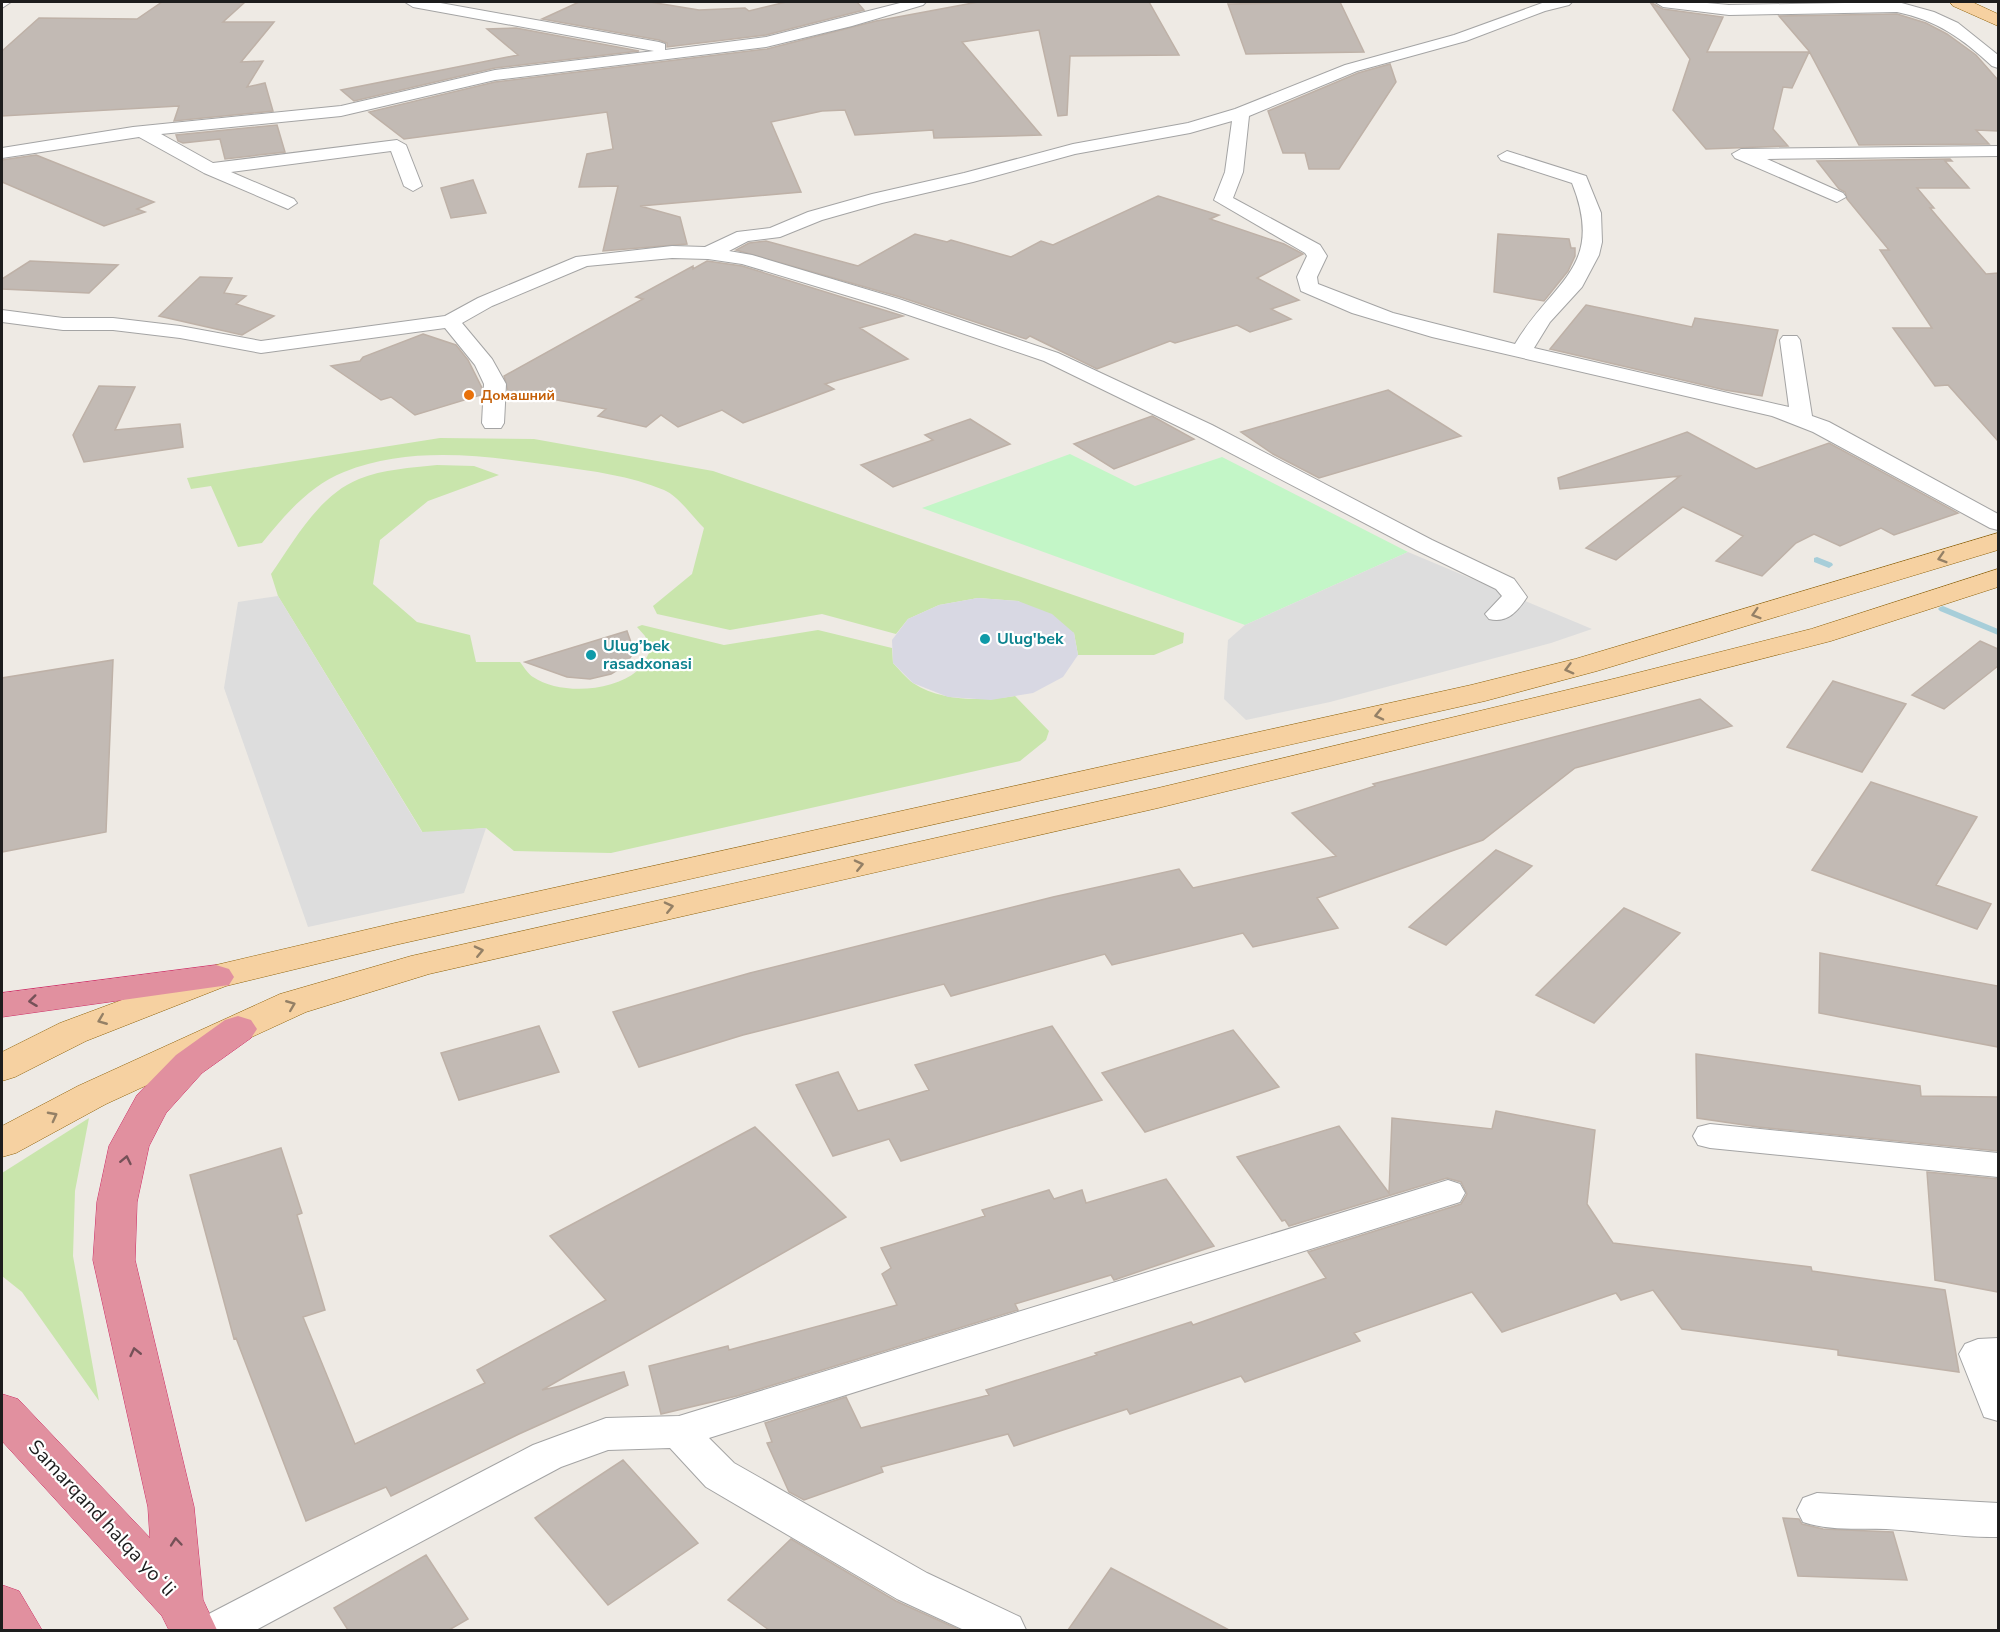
<svg xmlns="http://www.w3.org/2000/svg" width="2000" height="1632" font-family="'Nunito Sans',sans-serif">
<style>
.grass{fill:#c9e5ac}
.park{fill:#c3f6c7}
.parking{fill:#ddd}
.plaza{fill:#d8d8e3}
.lines{fill:none;stroke-linecap:round;stroke-linejoin:round}
.stream{fill:#a7ced9;fill-rule:evenodd}
.building{fill:#c2bab4;stroke:#beb1a7;stroke-width:1.5}
.street-casing{stroke:#a4a4a4;stroke-width:2}
.primary-casing{stroke:#8e6109;stroke-width:1}
.highway-casing{stroke:#ce2f66;stroke-width:1}
.street{fill:#fff;fill-rule:evenodd}
.primary{fill:#f6d1a1;fill-rule:evenodd}
.highway{fill:#e1909f;fill-rule:evenodd}
.oneway{stroke:#948066}
.oneway2{stroke:#755158}
.food-dot{fill:#e8710a;stroke:#fff;stroke-width:2}
.culture-dot{fill:#0f9aa8;stroke:#fff;stroke-width:2}
.labels{text-anchor:middle;dominant-baseline:central;stroke-width:4.5;stroke-linejoin:round;paint-order:stroke}
.far-food-label{font-size:14px;font-weight:bold;fill:#c56008;stroke:#fff;text-anchor:start}
.culture-label{font-size:16px;font-weight:bold;fill:#0d838f;stroke:#fff;text-anchor:start}
.near-street-label{font-size:20px;fill:#1d1d1d;stroke:#fff}
</style>
<rect width="100%" height="100%" fill="#eeeae4"/>
<path class="grass" d="M440,438L534,439L713,471L1184,633L1183,643L1154,655H1078L1074,633L1018,601L978,598L939,605L908,619L896,634L822,614L730,630L657,614L653,606L692,574L704,528C693,517 678,496 664,490C631,476 592,471 557,466C487,456 412,445 344,472C310,485 284,516 262,543L238,547L211,486L191,489L187,478Z
M437,465L474,466L499,475L428,501L380,540L373,584L417,622L470,635L476,662H520C524,667 528,674 533,677C560,695 612,692 637,671C643,667 646,658 650,651L645,636L637,627L642,625L724,645L818,630L892,648L893,663C899,669 906,678 913,683C942,702 983,701 1015,696L1049,731L1046,740L1020,761L611,853L514,851L486,828L423,833L278,596L271,574C294,541 319,495 359,479C383,469 411,468 437,465Z
M89,1118L75,1191L73,1256L99,1401L22,1292L2,1276V1173Z"/>
<path class="park" d="M1070,454L1135,486L1222,457L1408,552L1245,625L922,508Z"/>
<path class="parking" d="M1408,552L1592,629L1551,643L1330,702L1246,720L1224,699L1228,640L1245,625Z
M278,596L422,832L486,828L464,893L308,927L224,688L238,602Z"/>
<path class="plaza" d="M978,598L1018,601L1052,614L1074,633L1078,655L1063,677L1033,693L991,700L948,697L913,683L893,663L892,640L908,619L939,605Z"/>
<g class="lines">
<path class="stream" d="M1817,557L1832,563L1833,565L1829,568L1814,562V558Z
M1943,606L1998,629V635L1940,611L1938,609L1940,607Z"/>
</g>
<path class="building" d="M162,2H245L223,22H274L241,62L263,61L247,87L265,83L273,111L174,121L179,106L2,116V51L39,18L137,19Z
M579,2H650L699,10L745,8L749,11L786,2H857L864,10L766,35L667,47V43L659,40L542,19Z
M978,2H1149L1179,55L1070,56L1067,115L1058,116L1039,30L962,42L1041,135L934,138L933,130L855,135L845,110L822,111L771,122L801,192L640,206L680,217L687,244L603,251L618,186L579,187L587,154L613,149L607,112L404,139L369,112L495,82L767,49L876,21Z
M1340,2L1364,52L1246,54L1228,4Z
M1650,2L1663,9L1723,17L1707,52H1809L1792,88L1783,87L1773,129L1788,146L1706,149L1673,110L1690,59Z
M1897,14L1926,23L1947,34L1976,55L1998,80V131L1976,130L1989,144L1859,145L1809,51L1779,16Z
M516,28L639,51L495,68L354,101L341,90L518,55L487,29Z
M1390,64L1396,82L1339,169H1309L1305,153H1283L1268,111L1358,73Z
M277,125L285,152L225,159L220,139L183,143L178,141L176,135Z
M36,155L154,202L137,209L145,212L104,226L2,182V160Z
M1950,159L1952,161H1945L1969,188H1917L1934,208H1930L1986,274L1998,273V441L1948,385L1935,386L1893,328H1932L1880,250H1889L1847,199L1845,192L1839,189L1817,161Z
M473,180L486,213L451,218L441,188Z
M1158,196L1219,215L1210,219L1284,244L1303,254L1257,278L1299,300L1271,309L1291,319L1250,332L1237,325L1175,343L1170,341L1097,369L1030,336L1026,339L900,297L736,250L749,243L766,241L858,266L915,234L947,242L951,240L1011,257L1041,241L1053,245Z
M1498,234L1569,239L1571,248H1575V256L1568,271L1544,301L1494,292Z
M30,261L118,265L89,293L2,289V279Z
M707,261L742,266L903,316L860,328L908,359L825,384L834,389L743,423L722,410L678,427L661,415L646,427L598,416L606,409L508,391L504,376L643,299L636,297L693,266V269Z
M200,277L232,278L224,293L246,296L236,304L274,316L242,335L159,316Z
M1586,305L1692,327L1695,318L1778,330L1762,396L1725,390L1550,349Z
M423,334L456,345L468,360L482,388L481,395L415,415L391,397L381,400L331,366L360,361L363,357Z
M99,386L135,387L115,430L180,424L183,447L84,462L73,435Z
M1388,390L1461,436L1319,478L1273,454L1241,432Z
M1152,416L1194,439L1114,469L1074,444Z
M970,419L1010,444L893,487L861,465L933,440L925,435Z
M1687,432L1756,469L1829,443L1958,513L1894,535L1881,528L1840,546L1814,534L1796,543L1762,576L1716,561L1743,536L1683,507L1616,560L1586,548L1680,476L1560,489L1558,478Z
M627,631L634,651L626,665L611,674L590,679L567,677L525,662Z
M1980,641L1998,649V666L1944,709L1912,695Z
M113,660L106,832L2,852V678Z
M1833,681L1906,704L1862,772L1787,747Z
M1700,699L1732,726L1575,768L1483,840L1317,898L1338,928L1253,947L1243,933L1112,965L1105,954L951,996L944,984L743,1035L639,1067L613,1012L750,973L1053,897L1179,869L1193,888L1336,856L1292,813L1375,786L1373,784Z
M1871,782L1977,817L1936,885L1991,904L1977,929L1812,870Z
M1496,850L1532,866L1446,945L1409,927Z
M1624,908L1680,933L1594,1023L1536,995Z
M1820,953L1998,986V1047L1819,1013Z
M539,1026L559,1072L459,1100L441,1053Z
M1052,1026L1102,1100L901,1161L889,1139L833,1156L796,1085L838,1072L858,1111L929,1090L915,1065Z
M1233,1030L1279,1087L1145,1132L1102,1073Z
M1696,1054L1920,1086L1921,1096L1998,1097V1151L1758,1127L1697,1118Z
M1496,1111L1595,1130L1587,1204L1613,1243L1811,1267L1812,1271L1945,1290L1959,1372L1838,1355V1350L1682,1329L1653,1290L1621,1300L1616,1293L1502,1332L1472,1292L1354,1333L1360,1341L1245,1382L1241,1376L1130,1414L1127,1409L1014,1446L1008,1434L881,1467L883,1472L804,1500L789,1492L767,1443L772,1442L765,1423L846,1397L861,1428L989,1395L986,1390L1097,1355L1095,1353L1191,1322L1193,1325L1326,1278L1308,1252L1461,1204L1467,1194L1461,1182L1447,1178L1289,1226L1285,1220L1282,1221L1237,1157L1339,1126L1389,1193L1392,1118L1492,1129Z
M755,1127L846,1217L542,1390L624,1372L628,1385L519,1434L391,1496L386,1487L306,1521L236,1338L234,1339L190,1175L281,1148L302,1213L297,1215L325,1310L303,1317L355,1444L485,1383L477,1370L606,1300L550,1236Z
M1927,1172L1998,1179V1292L1935,1280Z
M1166,1179L1214,1246L1114,1280L1111,1275L1015,1304L1018,1310L737,1396L661,1414L649,1366L728,1346L729,1350L897,1305L882,1274L891,1268L881,1248L985,1216L982,1210L1049,1190L1054,1199L1082,1190L1086,1203Z
M623,1460L698,1543L608,1605L535,1518Z
M1783,1518L1799,1519L1802,1524L1823,1529L1893,1532L1907,1580L1798,1576Z
M791,1539L896,1601L960,1630H769L728,1600Z
M426,1555L468,1619L449,1630H348L334,1608Z
M1111,1568L1229,1630H1068Z"/>
<g class="lines">
<defs>
<path id="street" d="M2,2H11L2,8Z
M405,2H435L659,42L665,44V50L766,37L904,2H926L923,5L852,26L766,47L495,80L341,116L161,134L213,163L397,140L406,145L422,186L413,191L404,186L391,151L231,172L294,199L297,203L288,209L204,173L139,137L2,158V148L133,127L341,106L495,70L654,51L413,7Z
M1545,2H1572L1569,5L1545,11L1466,41L1357,71L1249,116L1243,172L1233,198L1320,245L1327,256L1317,277L1318,284L1393,313L1515,344C1552,281 1606,268 1572,183L1501,160L1498,156L1507,151L1586,176L1601,213L1602,242L1599,255L1582,287L1550,322L1534,348L1789,407L1780,340L1783,336H1797L1800,340L1812,416L1829,422L1998,514V530L1990,528L1813,432L1772,416L1432,337L1352,313L1301,291L1297,277L1307,256L1305,253L1214,200L1225,172L1232,121L1190,133L1075,154L973,182L882,203L822,220L780,237L748,241L729,251L752,255L899,299L1058,353L1212,425L1432,540L1514,579L1527,597C1518,611 1507,624 1489,619L1485,614L1502,596L1496,589L1416,550L1196,435L1044,361L885,307L742,264L708,259L672,258L587,266L492,306L462,323L492,359L506,384L504,423L501,428H485L482,423L484,384L475,365L445,328L261,353L180,338L113,330H63L2,322V310L63,318H113L180,326L261,341L445,316L478,298L576,257L672,246L705,247L737,232L770,228L808,212L872,194L964,173L1073,144L1188,123L1235,109L1345,65L1454,35Z
M1655,2H1696L1729,5L1898,2L1934,12L1958,23L1998,55V68L1992,66C1963,39 1937,20 1897,12L1729,15L1663,7Z
M1998,146V156L1767,159L1843,193L1846,197L1837,202L1735,158L1732,154L1741,149Z
M1710,1124L1998,1153V1177L1710,1148L1698,1145L1693,1136L1698,1127Z
M1448,1180L1460,1184L1465,1193L1460,1202L709,1438L734,1463L927,1573L1020,1617L1026,1630H964L897,1599L706,1487L670,1448L608,1450L561,1467L256,1630H197L203,1617L533,1445L606,1418L679,1416Z
M1998,1338V1421L1984,1417L1959,1354L1965,1344L1978,1339Z
M1817,1493L1998,1503V1537C1961,1538 1924,1531 1886,1529C1859,1528 1829,1531 1803,1522L1797,1510L1803,1498Z"/>
<path id="primary" d="M1950,2H1972L1998,14V26L1953,6Z
M1998,533V550L1597,671L1485,701L395,945L226,986L86,1041L15,1077L2,1081V1052L60,1023L216,965L395,923L1471,685L1575,659Z
M1998,569V587L1831,641L1621,695L1158,808L429,974L306,1012L106,1104L16,1153L2,1157V1126L78,1086L280,994L411,956L1158,788L1617,678L1811,629Z"/>
<path id="highway" d="M216,965L229,969L234,977L229,985L2,1017V993Z
M238,1016L251,1020L257,1029L251,1038L202,1073L166,1113L149,1146L137,1202L135,1260L194,1507L203,1600L217,1630H169L162,1616L2,1441V1394L18,1399L150,1538L148,1507L93,1260L97,1202L109,1146L137,1095L176,1055L225,1020Z
M2,1585L19,1591L42,1630H2Z"/>
</defs>
<use href="#street" class="street-casing"/>
<use href="#primary" class="primary-casing"/>
<use href="#highway" class="highway-casing"/>
<use href="#street" class="street"/>
<use href="#primary" class="primary"/>
<use href="#highway" class="highway"/>
</g>
<defs><path id="oneway-chevron" d="M-2-3.5L2.5 0L-2 3.5" fill="none" stroke-width="1.6" stroke-linecap="round" stroke-linejoin="round" transform="scale(1.5)"/></defs>
<g class="oneway">
<use href="#oneway-chevron" transform="translate(1942 558) rotate(163)"/>
<use href="#oneway-chevron" transform="translate(1756 614) rotate(163)"/>
<use href="#oneway-chevron" transform="translate(1569 669) rotate(165)"/>
<use href="#oneway-chevron" transform="translate(1379 715) rotate(167)"/>
<use href="#oneway-chevron" transform="translate(859 865) rotate(-13)"/>
<use href="#oneway-chevron" transform="translate(669 907) rotate(-13)"/>
<use href="#oneway-chevron" transform="translate(479 951) rotate(-13)"/>
<use href="#oneway-chevron" transform="translate(291 1005) rotate(-22)"/>
<use href="#oneway-chevron" transform="translate(102 1020) rotate(158)"/>
<use href="#oneway-chevron" transform="translate(53 1116) rotate(-28)"/>
</g>
<g class="oneway2">
<use href="#oneway-chevron" transform="translate(33 1001) rotate(173)"/>
<use href="#oneway-chevron" transform="translate(126 1160) rotate(-78)"/>
<use href="#oneway-chevron" transform="translate(135 1352) rotate(-103)"/>
<use href="#oneway-chevron" transform="translate(176 1542) rotate(-95)"/>
</g>
<circle class="food-dot" cx="469" cy="395" r="6"/>
<g class="culture-dot">
<circle cx="985" cy="639" r="6"/>
<circle cx="591" cy="655" r="6"/>
</g>
<g class="labels">
<g class="far-food-label">
<text x="481" y="395">Домашний</text>
</g>
<g class="culture-label">
<text x="997" y="639">Ulug'bek</text>
<text x="603" y="646">Ulug’bek<tspan x="603" dy="18">rasadxonasi</tspan></text>
</g>
<g class="near-street-label">
<text transform="translate(102 1518) rotate(47)">Samarqand halqa yoʻli</text>
</g>
</g>
<rect width="2000" height="1632" fill="none" stroke="#1d1d1d" stroke-width="6"/>
</svg>
